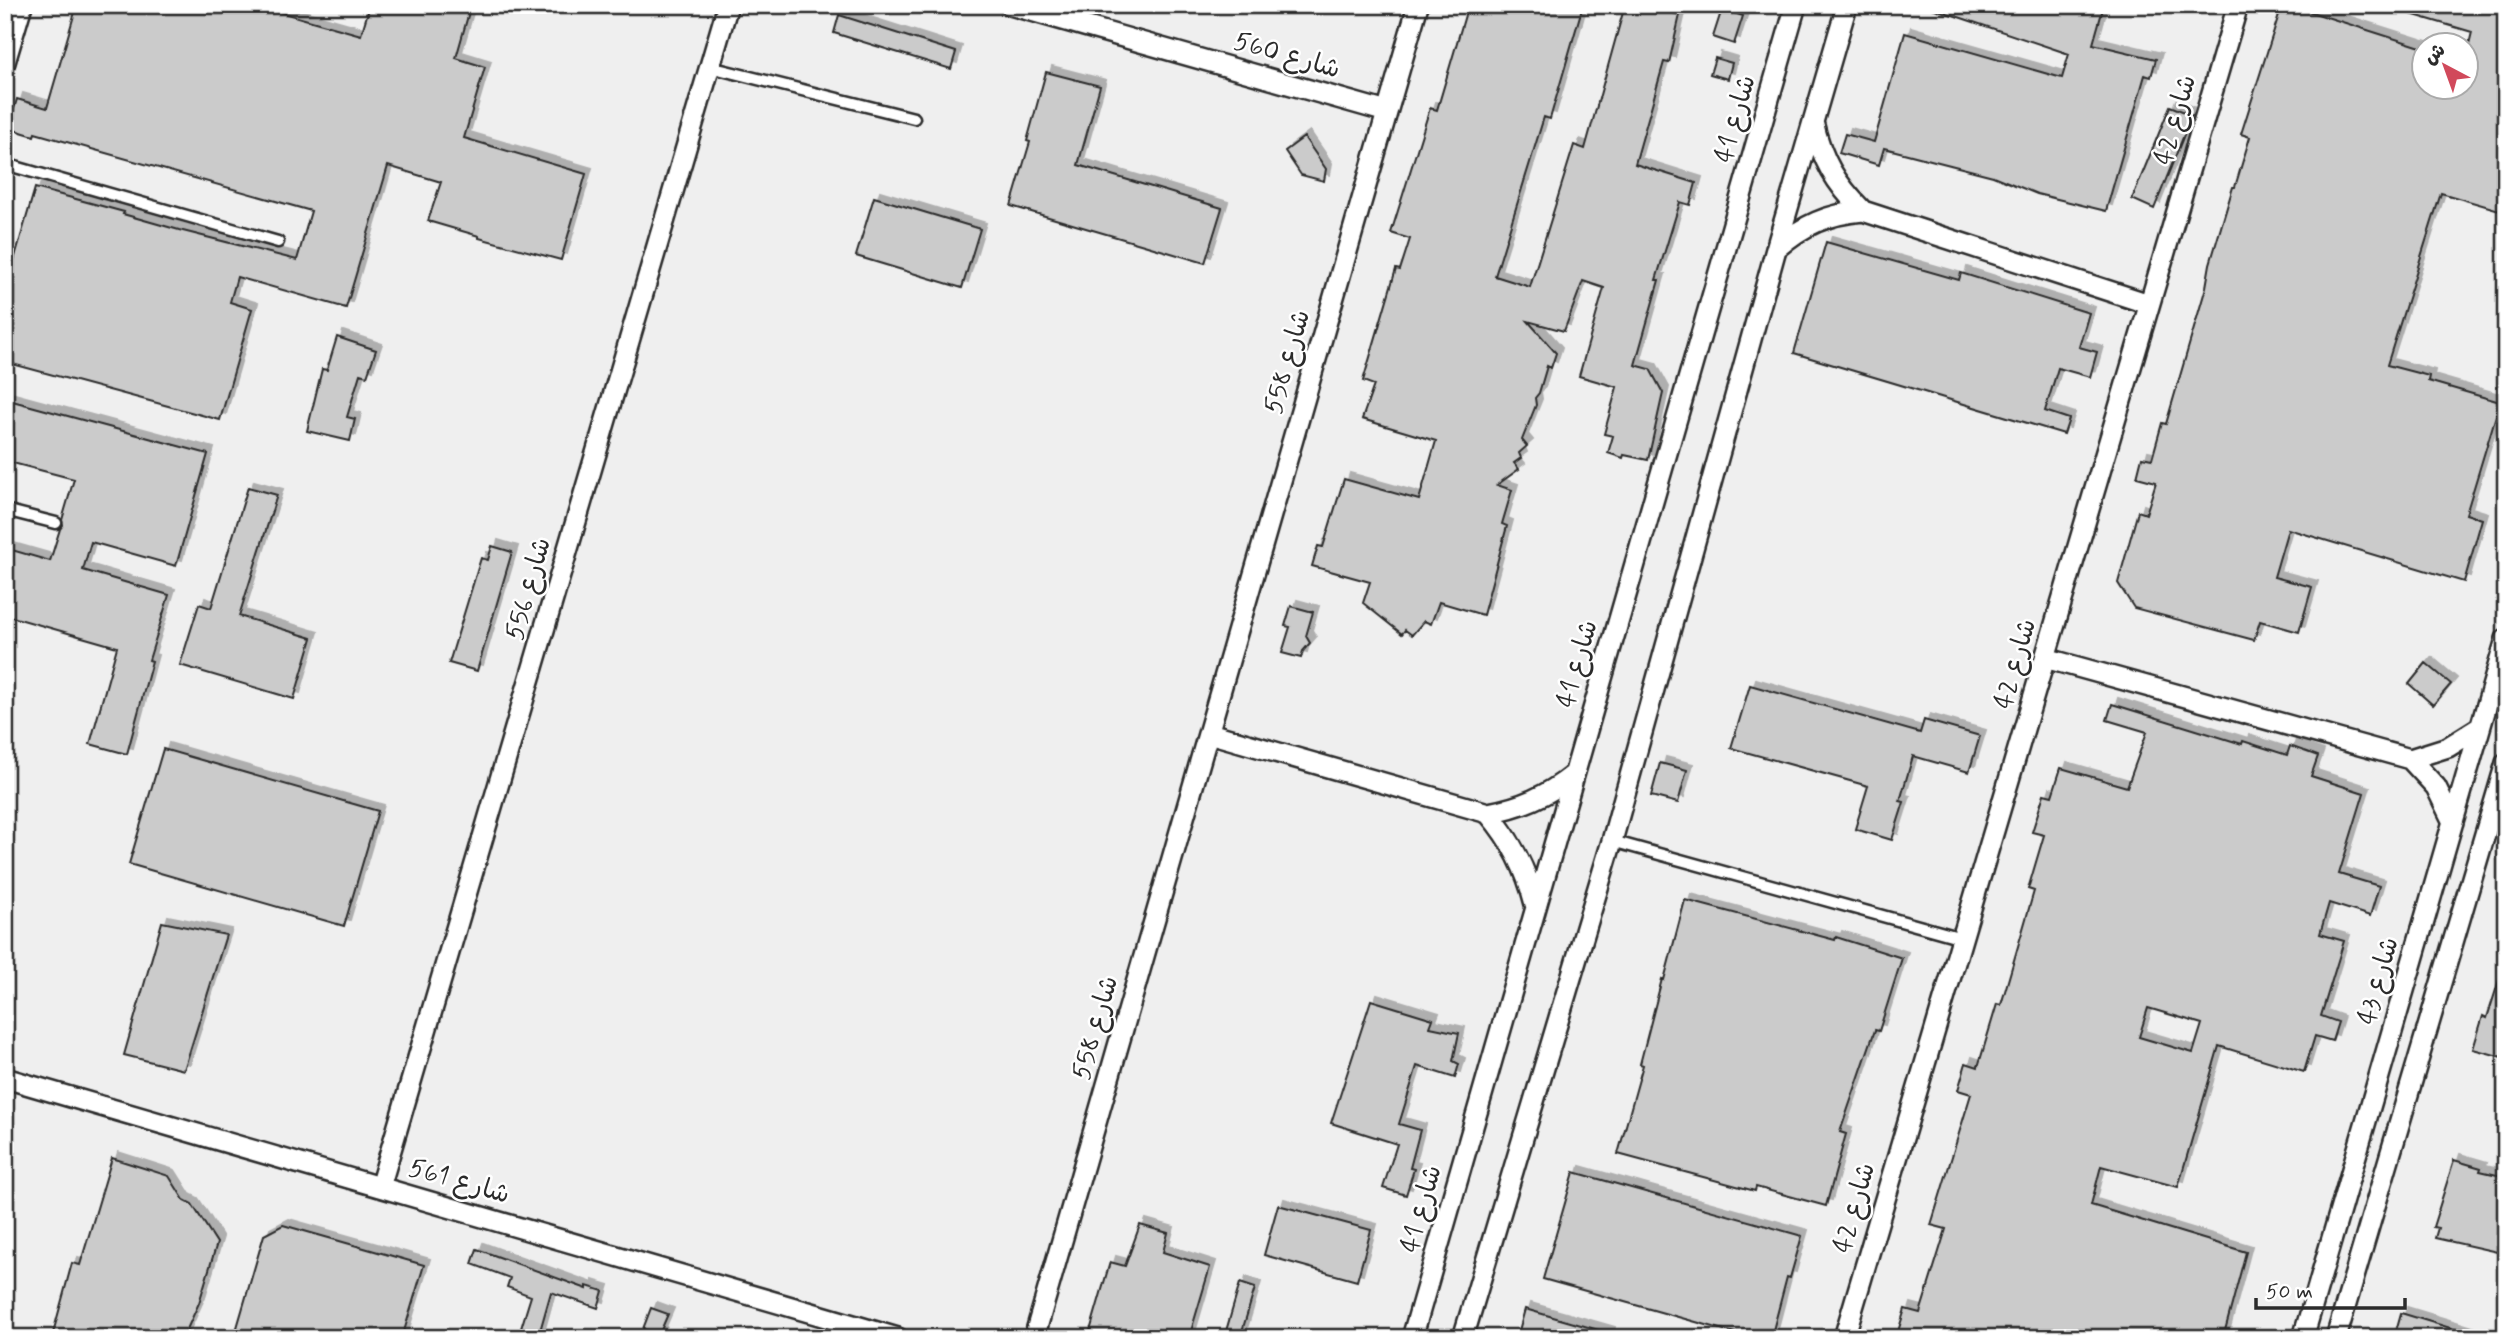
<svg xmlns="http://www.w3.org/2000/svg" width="2511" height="1343" font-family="Mynerve,'Playpen Sans Arabic',sans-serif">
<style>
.built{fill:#efefef;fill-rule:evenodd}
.building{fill:#cbcbcb;stroke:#2b2b2b;stroke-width:2;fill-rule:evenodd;filter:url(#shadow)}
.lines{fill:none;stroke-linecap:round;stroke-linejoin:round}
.lane-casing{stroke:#2b2b2b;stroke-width:15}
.street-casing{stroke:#2b2b2b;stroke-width:24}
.lane{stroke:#fff;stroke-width:10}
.street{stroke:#fff;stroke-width:19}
.labels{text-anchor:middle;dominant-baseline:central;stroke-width:5;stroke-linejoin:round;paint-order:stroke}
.street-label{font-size:26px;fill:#2b2b2b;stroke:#fff}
</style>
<defs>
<filter id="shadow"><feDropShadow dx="6" dy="-6" stdDeviation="0" flood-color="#0004"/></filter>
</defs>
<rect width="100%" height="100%" fill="#fff"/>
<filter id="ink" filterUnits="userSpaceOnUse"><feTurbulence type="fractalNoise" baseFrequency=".0143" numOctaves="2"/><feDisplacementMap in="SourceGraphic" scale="14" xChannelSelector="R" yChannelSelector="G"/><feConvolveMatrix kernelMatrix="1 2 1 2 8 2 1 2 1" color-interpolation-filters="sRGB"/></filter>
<g filter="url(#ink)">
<path class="built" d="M5,5H2506V1338H5ZM2424,46H2466V88H2424Z"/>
<path class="building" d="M77,5H255L361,35L370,5H471L456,58L485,67L464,138L586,174L561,260L479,238V236L428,221L441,182L388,166L346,308L237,277L230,302L252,309L220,420L5,362V291L35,188L124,212L123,214L179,230L297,260L311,211L35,133L34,136L8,128L17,99L47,108Z
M1468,5H1583L1550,119L1544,117L1495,276L1530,287L1574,145L1585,149L1625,5H1643L1680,15L1669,63L1664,62L1635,164L1696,183L1690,205L1680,202L1656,280H1659L1635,365L1650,369L1663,393L1648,460L1624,455L1623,458L1608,453L1613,436L1604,434L1617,387L1579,376L1604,288L1583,281L1564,331L1528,321L1556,353L1551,368L1547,366L1539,393L1535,398L1536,405L1522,440L1527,446L1519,453L1521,458L1514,463L1519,469L1497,485L1512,490L1502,524L1507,526L1483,615L1439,602L1431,624L1424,621L1412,635L1405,630L1402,634L1363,603L1370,582L1312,566L1318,546L1323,547L1344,479L1419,500L1436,441L1362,419L1374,385L1363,381L1396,269L1400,270L1410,239L1391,233L1430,108L1437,110Z
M1933,5H2104L2093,44L2156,59L2151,77L2145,75L2106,211L2037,194L1993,176L1884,148L1879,165L1839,153L1845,134L1874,142L1905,33L2062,78L2069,54L1932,8Z
M2282,5H2289L2424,48V88H2466V57L2472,32L2397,10L2398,5H2506V212L2441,193L2387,365L2429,376L2428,381L2500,402L2466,514L2482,519L2464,582L2288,529L2274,577L2312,587L2299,632L2260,621L2254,640L2134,608L2118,583L2138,511L2146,514L2156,482L2137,477L2142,457L2152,459L2162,423L2166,424L2206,287L2210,264L2233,187H2235L2250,137L2241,134Z
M1722,9L1743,16L1734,44L1713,37Z
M839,15L956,52L951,69L834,33Z
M1715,58L1732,63L1728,79L1710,74Z
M1046,72L1100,86L1078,165L1222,208L1205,263L1011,206L1030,142L1027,141Z
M2170,106L2192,115L2154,209L2132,199Z
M1304,137L1326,169L1324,181L1301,175L1285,151Z
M874,197L980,229L962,288L856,256Z
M1826,242L1959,280L1961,273L2089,313L2079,347L2097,352L2090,377L2058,368L2045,411L2069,419L2064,434L1794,353Z
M337,337L376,350L367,376L360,374L347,417L355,419L350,441L307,431L322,369L327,370Z
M5,399L208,454L176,566L91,542L83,570L169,595L149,660L152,661L127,754L90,744L117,647L5,615V548L50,561L60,529L63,525L62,520L74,479L5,461Z
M248,487L277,495L239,616L312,638L294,699L180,665L199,604L211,608Z
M492,546L512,552L477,671L449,663L481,558L488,560Z
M1291,606L1313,612L1306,636L1310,643L1303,651L1301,658L1282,653L1290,627L1285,626Z
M2426,663L2451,684L2433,705L2409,684Z
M1750,685L1920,733L1924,720L1980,736L1969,772L1913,756L1900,801L1904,802L1892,840L1855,829L1868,786L1731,748Z
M2112,704L2242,744L2243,741L2287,755L2290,746L2318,756L2311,776L2364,793L2339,874L2379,886L2370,916L2329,903L2320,934L2344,941L2321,1016L2338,1022L2332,1041L2315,1036L2304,1072L2219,1046L2178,1187L2101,1166L2091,1205L2246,1252L2223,1338H1896L1905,1309L1920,1313L1946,1229L1931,1225L1971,1094L1958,1090L1966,1063L1978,1067L1997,1004L2001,1005L2034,891L2028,889L2044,835L2032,832L2044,794L2052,796L2061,768L2127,787L2147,732L2107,720ZM2148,1008L2202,1024L2193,1053L2139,1037Z
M163,749L378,811L344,926L129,864Z
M1660,763L1687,770L1678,803L1651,796Z
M1685,900L1835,940L1836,937L1902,958L1879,1031L1875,1030L1840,1132L1846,1134L1826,1206L1756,1187L1755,1191L1618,1154L1643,1065L1640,1064L1662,979L1664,980Z
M162,922L226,935L184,1070L124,1055Z
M2502,971H2506V1058L2473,1049L2483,1016L2487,1018Z
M1371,1000L1433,1019L1430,1027L1459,1033L1453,1061L1459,1064L1455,1078L1417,1066L1399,1124L1420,1130L1410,1168L1414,1169L1406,1195L1383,1188L1397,1144L1331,1123Z
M112,1158L169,1176L184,1200L192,1204L217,1243L199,1303L183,1338H71L53,1333L72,1263L80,1265Z
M2454,1160L2481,1168L2480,1171L2506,1177V1254L2435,1238L2438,1228L2433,1227Z
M1574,1172L1802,1236L1790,1278L1787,1277L1771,1338H1752L1735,1333L1543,1279Z
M1278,1205L1371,1230L1357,1281L1264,1255Z
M283,1225L424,1265L402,1338H234L264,1235Z
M1140,1225L1168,1233L1163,1252L1210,1267L1189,1338H1088L1110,1262L1125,1266Z
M477,1249L587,1289V1286L603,1291L598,1308L551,1292L538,1338H518L531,1296L507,1287L510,1278L472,1264Z
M1240,1283L1255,1288L1240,1338H1224Z
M651,1308L668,1314L659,1335L643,1329Z
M1525,1309L1609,1333L1608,1338H1517Z
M2401,1313L2470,1334L2469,1338H2394Z"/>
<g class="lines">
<defs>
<path id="lane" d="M710,67L914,118
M5,164L278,242
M5,510L56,523
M1612,841L1962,938"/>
<path id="street" d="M1010,5L1387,112
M5,62L22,5
M1813,122C1822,160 1835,183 1863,211
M1777,248C1803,225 1828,214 1863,211L2149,304
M2045,658L2410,759L2436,787L2453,822
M1209,733L1488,813C1521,807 1547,796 1573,775
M2410,759L2448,747L2480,727
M1488,813C1512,841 1526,869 1535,904
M5,1078L898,1338
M380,1187L728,5
M1034,1338L1418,5
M1412,1338L1796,5
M1463,1338L1612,841L1776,249L1847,5
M1844,1338L2238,5
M2303,1338L2506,639
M2336,1338L2506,763"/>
</defs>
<use href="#lane" class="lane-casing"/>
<use href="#street" class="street-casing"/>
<use href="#lane" class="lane"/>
<use href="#street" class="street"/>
</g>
</g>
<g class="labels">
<g class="street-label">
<text transform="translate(1287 56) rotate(16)">شارع 560</text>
<text transform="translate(1736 119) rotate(-74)">شارع 41</text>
<text transform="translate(2176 120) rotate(-74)">شارع 42</text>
<text transform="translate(1288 362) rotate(-74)">شارع 558</text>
<text transform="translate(529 589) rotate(-74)">شارع 556</text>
<text transform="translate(1578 664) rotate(-74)">شارع 41</text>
<text transform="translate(2016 664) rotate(-74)">شارع 42</text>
<text transform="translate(2379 981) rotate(-74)">شارع 43</text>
<text transform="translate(1096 1028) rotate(-74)">شارع 558</text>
<text transform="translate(459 1182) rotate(16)">شارع 561</text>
<text transform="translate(1855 1208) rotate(-74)">شارع 42</text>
<text transform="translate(1422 1209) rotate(-74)">شارع 41</text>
</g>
</g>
<rect width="2511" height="1343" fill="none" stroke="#fff" stroke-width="28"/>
<rect x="14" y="14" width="2483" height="1315" fill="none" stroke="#2b2b2b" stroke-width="2.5" filter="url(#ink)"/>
<g transform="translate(2445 66) rotate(319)"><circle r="33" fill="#ffffff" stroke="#aaaaaa" stroke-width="2"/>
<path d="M0-5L12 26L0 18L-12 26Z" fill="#d1495b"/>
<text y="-10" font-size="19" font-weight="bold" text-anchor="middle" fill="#2b2b2b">ش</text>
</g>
<path d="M2256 1298v10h149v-10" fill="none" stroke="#2b2b2b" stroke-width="3.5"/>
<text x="2266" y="1298" font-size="21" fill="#2b2b2b" stroke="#ffffff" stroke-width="5" paint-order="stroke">50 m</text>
</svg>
